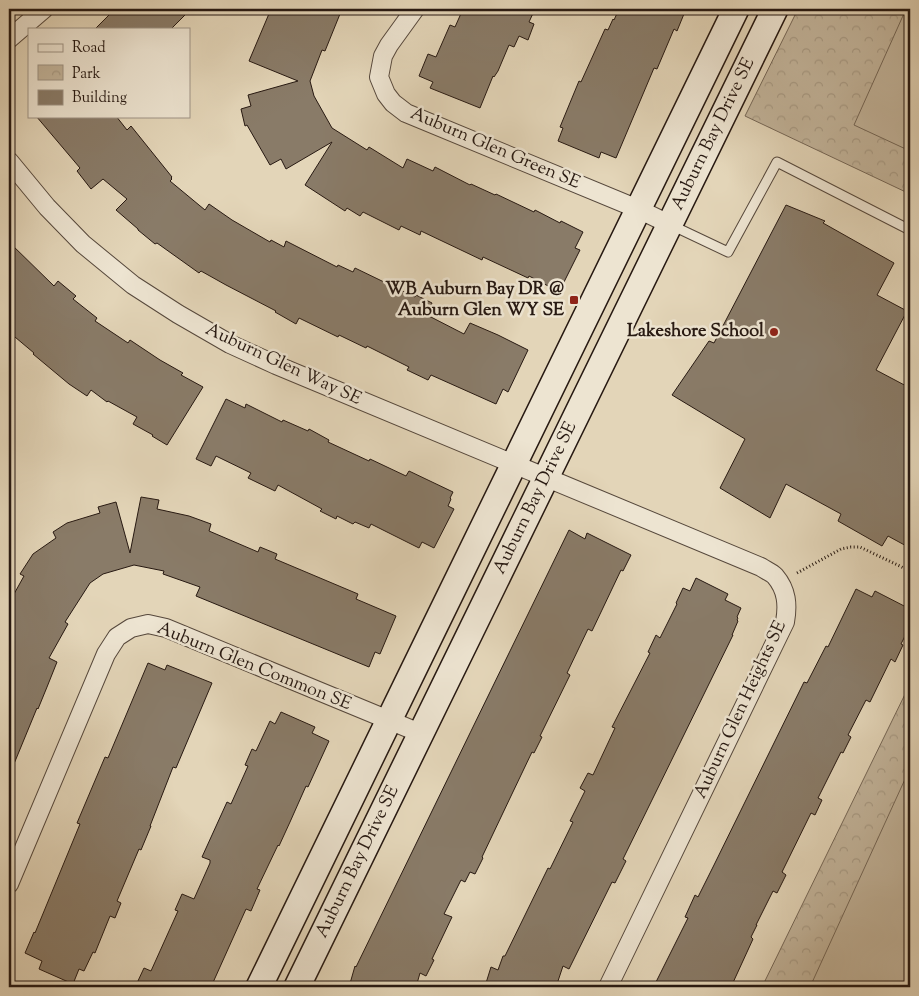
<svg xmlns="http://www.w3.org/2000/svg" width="919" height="996" font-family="'Sorts Mill Goudy',serif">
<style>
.park{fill:url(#park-crowns);stroke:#756757}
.pitch{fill:#c3b59c;stroke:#756757}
.building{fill:#897b68;stroke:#271912}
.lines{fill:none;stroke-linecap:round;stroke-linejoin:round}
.lane-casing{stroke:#56483c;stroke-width:11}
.street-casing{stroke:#56483c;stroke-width:20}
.secondary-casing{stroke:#271912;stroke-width:28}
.path{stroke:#271912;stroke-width:3;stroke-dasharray:1 2.5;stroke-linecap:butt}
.lane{stroke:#ede4d1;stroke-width:9}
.street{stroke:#ede4d1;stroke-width:18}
.secondary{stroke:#ede4d1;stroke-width:25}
.poi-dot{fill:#8f2418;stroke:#ede4d1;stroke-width:2}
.labels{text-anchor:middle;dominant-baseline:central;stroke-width:5;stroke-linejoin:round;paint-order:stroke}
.street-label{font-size:18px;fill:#271912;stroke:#ede4d1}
.poi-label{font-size:18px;font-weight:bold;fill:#271912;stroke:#ede4d1;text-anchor:end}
</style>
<defs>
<pattern id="park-crowns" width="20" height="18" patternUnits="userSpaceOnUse" patternTransform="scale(1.25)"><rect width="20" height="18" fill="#c3b59c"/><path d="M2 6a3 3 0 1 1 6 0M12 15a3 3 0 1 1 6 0" fill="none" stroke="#a89b85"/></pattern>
</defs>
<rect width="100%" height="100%" fill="#e3d5b8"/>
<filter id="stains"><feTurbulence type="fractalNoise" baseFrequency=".004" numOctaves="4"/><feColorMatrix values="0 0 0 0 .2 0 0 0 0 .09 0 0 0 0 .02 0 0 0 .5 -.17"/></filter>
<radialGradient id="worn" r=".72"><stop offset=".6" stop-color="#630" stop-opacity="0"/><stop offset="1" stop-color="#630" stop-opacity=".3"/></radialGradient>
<path class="park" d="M798,9H910V194L745,116Z
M910,684V987H762Z"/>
<path class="pitch" d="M906,9H910V151L854,125Z
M906,777L910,779V987H810Z"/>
<path class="building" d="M115,9H191L171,29H95Z
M271,9H342L325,51L322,50L310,81L314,96L332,128L367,150L369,147L403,168L407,159L433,171L435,167L470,185L471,184L495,195L496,194L534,212L535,210L560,223L561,221L583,232L575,248L580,250L560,290L553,287L552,288L529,276L528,278L483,257L482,260L421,231L420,235L401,226L399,230L363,212L360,216L347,208L345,211L305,185L332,142L286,169L281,159L270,165L247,125L245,126L241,109L251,106L248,95L298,81L249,61Z
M463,9H535L529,22L534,24L528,40L519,36L514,47L509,45L498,71L494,77L493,76L480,108L430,88L433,82L419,76L428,54L436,57L450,25L455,27Z
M619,9H686L677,31L674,29L657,69L654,68L616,158L601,152L599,158L558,141L563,128L560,127L579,81L581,82L605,29L608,30L613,19L614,20Z
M36,116H116L127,130L131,126L172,177L171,178L172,179L170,181L205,210L209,204L232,220L270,242L271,240L284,247L286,241L337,267L338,265L353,272L355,268L415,297L416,295L432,303L427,315L464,334L470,323L498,335L528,350L508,392L503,389L496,404L431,375L428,380L407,370L409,367L367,346L366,348L339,335L338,337L299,318L296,324L275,312L276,311L226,285L201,271L199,273L157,243L155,244L138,230V229L116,210L127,199L103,179L91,189L77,171L80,168Z
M786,205L825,221L823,223L894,263L877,295L907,311L876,370L910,388V548L888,536L882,546L838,521L841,514L786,484L770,518L720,488L745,439L672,395L709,341L714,343Z
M9,242L54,286L58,281L76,296L73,299L97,318L95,321L128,343L130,340L160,360L183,373L181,375L203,387L167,445L152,436L153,435L133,424L137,417L108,401L107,402L91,390L87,396L69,384L33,354L34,353L9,332Z
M226,399L245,408L246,404L282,422L283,420L308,431L309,429L329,440L328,442L369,461L370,459L406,476L409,471L453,492L450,498L451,499L448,506L454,509L434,548L422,542L419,548L371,524L369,528L355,522L353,524L337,516L336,519L320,511L322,509L278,485L275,491L248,478L251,473L216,456L211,466L196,459Z
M141,497L159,500L157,509L189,516L211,524L209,531L258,552L260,547L277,554L275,559L358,594L356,599L396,616L380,654L375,652L369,667L196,596L200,587L163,574L164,571L134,565L103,574L90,583L65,622L68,624L49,658L57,662L47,687L38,709L37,708L9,776V603L24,576L20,574L33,554L56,538L53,532L67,523L100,513L98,507L116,502L130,553Z
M569,530L585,539L587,533L631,555L623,571L621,570L592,631L588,629L567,673L570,675L540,736L542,737L534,753L532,752L511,796L482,857L483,858L475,874L470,872L465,882L461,880L444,914L452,917L432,959L434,960L426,976L420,973L416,987H349L355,966L356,967Z
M696,578L728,594L725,600L741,608L737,617L738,618L737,620L738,621L732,635H733L623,859L626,861L615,883L612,882L569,969L563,966L556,987H493V986L486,983L491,967L498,970L503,956H505L548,868L550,869L573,822L570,821L585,791L580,788L588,773L593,775L615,728L612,727L650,653L648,652L656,635L660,638L677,604L676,603L683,588L690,591Z
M856,589L872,597L875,591L910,609V626L901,644L903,645L895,662L891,659L870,702L866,700L848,735L851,737L843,753L841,752L818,798L822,800L815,815L811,813L782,872L786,875L777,893L773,891L756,925H757L751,937L753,939L731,987H667L656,982L688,918L685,917L695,895L698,897L714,865L804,682L807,683L826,646L828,647Z
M148,663L165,670L167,665L212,683L176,768L173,767L150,826H151L141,850L139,849L117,901L121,903L115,918L110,916L95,953L93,952L84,971L79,969L73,984L39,969L42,961L25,953L34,932L35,933L80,824L77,823L105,757L108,758Z
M281,712L315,727L312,733L329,741L308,787L306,786L290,822L279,846L278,845L257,889L260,890L251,911L246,909L211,987H144V986L137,983L144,968L151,971L178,911L175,910L182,894L194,899L210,863V860L202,857L227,802L231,804L248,766L245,765L252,749L256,751L270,721L275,724Z"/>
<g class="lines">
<defs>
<path id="lane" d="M671,225L728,252L777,162L910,230"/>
<path id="street" d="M415,9L389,45L383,56L379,77L386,94L393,103L406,113L638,209L669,224
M9,39L44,9
M9,161L47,207L83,244L133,285L178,314L230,344L276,365L761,567C765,570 771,572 775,576C787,590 788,605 785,622L608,987
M9,884L106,654L117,637L131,628L148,624L166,628L420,733"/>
<g id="secondary">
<path d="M259,987L432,632L736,9"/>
<path id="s1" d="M297,987L775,9"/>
</g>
</defs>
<use href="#lane" class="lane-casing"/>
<use href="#street" class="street-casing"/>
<use href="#secondary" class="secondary-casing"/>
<path class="path" d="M797,573L841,549L851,547H860L910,571"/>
<use href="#lane" class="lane"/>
<use href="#street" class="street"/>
<use href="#secondary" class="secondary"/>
</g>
<g class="poi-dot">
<rect x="569" y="295" width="10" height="10" rx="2.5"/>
<circle cx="774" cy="332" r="5"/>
</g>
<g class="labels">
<g class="street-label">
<text stroke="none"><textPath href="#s1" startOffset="949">Auburn Bay Drive SE</textPath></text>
<text transform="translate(495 149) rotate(23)">Auburn Glen Green SE</text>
<text transform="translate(283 365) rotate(25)">Auburn Glen Way SE</text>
<text stroke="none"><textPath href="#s1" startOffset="544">Auburn Bay Drive SE</textPath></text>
<text transform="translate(254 667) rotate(22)">Auburn Glen Common SE</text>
<text transform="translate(741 710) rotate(-65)">Auburn Glen Heights SE</text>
<text stroke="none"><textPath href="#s1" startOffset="139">Auburn Bay Drive SE</textPath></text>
</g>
<g class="poi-label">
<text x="564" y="290">WB Auburn Bay DR @<tspan x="564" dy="21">Auburn Glen WY SE</tspan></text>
<text x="764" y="332">Lakeshore School</text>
</g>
</g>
<rect width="919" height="996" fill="none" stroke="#e3d5b8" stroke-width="30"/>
<rect x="10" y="10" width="899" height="976" fill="none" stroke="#271912" stroke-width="2.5"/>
<rect x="15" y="15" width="889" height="966" fill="none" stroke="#271912"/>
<rect x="28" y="28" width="162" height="90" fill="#ede4d1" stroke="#9e9385"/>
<rect x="38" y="44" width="25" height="8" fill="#ede4d1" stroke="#9e9385"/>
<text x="72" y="52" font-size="15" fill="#271912">Road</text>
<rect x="38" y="65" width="25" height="15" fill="url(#park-crowns)" stroke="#9e9385"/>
<text x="72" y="78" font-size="15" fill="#271912">Park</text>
<rect x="38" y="90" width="25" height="15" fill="#897b68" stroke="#9e9385"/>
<text x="72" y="102" font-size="15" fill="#271912">Building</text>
<rect width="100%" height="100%" filter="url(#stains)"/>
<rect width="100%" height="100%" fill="url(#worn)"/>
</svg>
